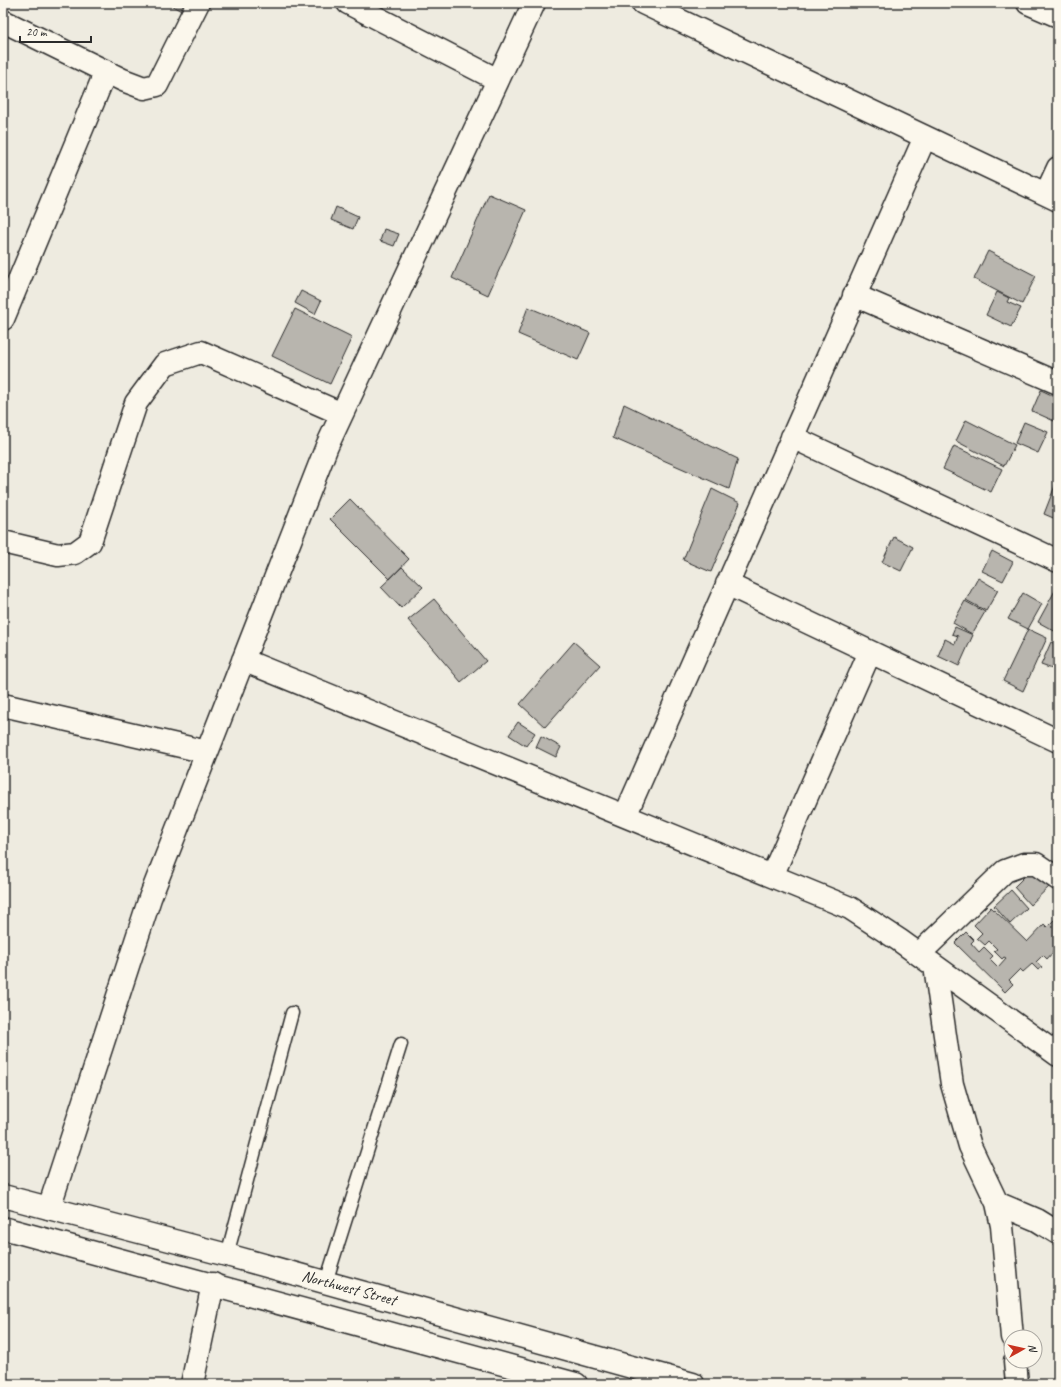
<svg xmlns="http://www.w3.org/2000/svg" width="1061" height="1387" font-family="Caveat,sans-serif">
<style>
.building{fill:#b8b5ae;stroke:#2b2b2b}
.lines{fill:none;stroke-linecap:round;stroke-linejoin:round}
.service-casing{stroke:#2b2b2b;stroke-width:15}
.minor-casing{stroke:#2b2b2b;stroke-width:25}
.secondary-casing{stroke:#2b2b2b;stroke-width:25}
.service{stroke:#fbf7ec;stroke-width:12}
.minor{stroke:#fbf7ec;stroke-width:22}
.secondary{stroke:#fbf7ec;stroke-width:22}
.labels{text-anchor:middle;dominant-baseline:central;stroke-width:3;stroke-linejoin:round;paint-order:stroke}
.street-label{font-size:16px;fill:#2b2b2b;stroke:#fbf7ec}
</style>
<rect width="100%" height="100%" fill="#eeebe0"/>
<filter id="ink" filterUnits="userSpaceOnUse"><feTurbulence type="fractalNoise" baseFrequency=".025" numOctaves="2"/><feDisplacementMap in="SourceGraphic" scale="8" xChannelSelector="R" yChannelSelector="G"/><feConvolveMatrix kernelMatrix="1 2 1 2 8 2 1 2 1" color-interpolation-filters="sRGB"/></filter>
<g filter="url(#ink)">
<path class="building" d="M167,3H190L185,13Z
M489,194L526,210L488,295L452,278Z
M336,207L358,217L353,229L331,220Z
M384,229L399,234L394,246L380,241Z
M988,251L1036,276L1022,304L974,279Z
M301,291L321,301L315,314L295,303Z
M997,292L1009,298L1007,302L1021,308L1011,327L986,315Z
M528,307L590,333L578,360L518,334Z
M295,309L352,337L330,384L272,356Z
M1041,390L1058,398V412L1054,421L1032,411Z
M624,404L738,459L729,489L613,438Z
M966,420L1015,445L1004,466L956,441Z
M1024,422L1048,432L1038,453L1015,443Z
M954,446L1002,469L991,492L943,469Z
M1058,478V520L1044,514Z
M712,489L740,503L711,572L683,560Z
M350,499L409,559L390,579L330,519Z
M894,537L913,547L901,571L882,562Z
M992,551L1013,562L1003,581L982,571Z
M402,567L423,587L401,608L381,587Z
M978,578L998,590L986,611L966,600Z
M1058,585V633L1038,622Z
M1023,593L1042,604L1028,629L1008,619Z
M434,599L486,661L461,682L408,620Z
M965,601L985,612L972,634L953,623Z
M955,627L973,635L959,666L938,656L945,639L955,644L958,636L952,634Z
M1028,629L1047,638L1023,691L1003,681Z
M574,642L600,665L545,727L520,704Z
M1051,642L1058,645V671L1041,665Z
M518,722L535,733L526,746L509,735Z
M541,736L561,747L556,757L536,747Z
M1033,868L1050,886L1030,905L1014,887Z
M1011,890L1027,908L1010,924L994,906Z
M991,907L1027,942L1044,924L1047,927L1058,916V955L1054,951L1047,959L1043,955L1036,962L1042,967L1038,970L1032,964L1023,972L1020,969L1009,980L1013,984L1005,992L955,943L966,932L974,940L971,943L979,952L984,947L993,956L990,959L998,967L1006,958L1004,957L1002,959L994,951L997,949L989,941L985,945L977,938L982,933L974,925Z"/>
<g class="lines">
<defs>
<path id="service" d="M227,1255L292,1013
M326,1282L401,1044"/>
<path id="minor" d="M348,3L498,80
M643,3L1058,200
M1028,3L1058,16
M3,21L123,80L144,88L157,85L198,3
M1046,194L1058,168
M854,295L1058,383
M3,319L106,71
M792,437L1058,561
M3,542L58,555L75,553L90,542L136,403L165,364L201,352L342,414
M727,584L1058,741
M243,660L850,908L899,940L1058,1055
M3,705L207,752
M625,816L925,137
M772,876L870,652
M919,954L1005,871L1024,864H1036L1058,879
M935,966L952,1084L970,1146L997,1203L1002,1226L1012,1337
M997,1203L1037,1220L1058,1233
M49,1208L150,898L327,446L534,3
M1015,1361L1017,1384
M192,1384L213,1284"/>
<path id="secondary" d="M3,1196L227,1255L693,1384
M3,1228L576,1384"/>
</defs>
<use href="#service" class="service-casing"/>
<use href="#minor" class="minor-casing"/>
<use href="#secondary" class="secondary-casing"/>
<use href="#service" class="service"/>
<use href="#minor" class="minor"/>
<use href="#secondary" class="secondary"/>
</g>
</g>
<g class="labels">
<g class="street-label">
<text transform="translate(349 1288) rotate(15)">Northwest Street</text>
</g>
</g>
<rect width="1061" height="1387" fill="none" stroke="#fbf7ec" stroke-width="16"/>
<rect x="8" y="8" width="1045" height="1371" fill="none" stroke="#2b2b2b" stroke-width="1.5" filter="url(#ink)"/>
<g transform="translate(1023 1349) rotate(82)"><circle r="19" fill="#fbf7ec" stroke="#a8a59f"/>
<path d="M0-3L7 15L0 10L-7 15Z" fill="#c8321e"/>
<text y="-6" font-size="11" font-weight="bold" text-anchor="middle" fill="#2b2b2b">N</text>
</g>
<path d="M20 36v6h71v-6" fill="none" stroke="#2b2b2b" stroke-width="2"/>
<text x="26" y="36" font-size="12" fill="#2b2b2b" stroke="#fbf7ec" stroke-width="3" paint-order="stroke">20 m</text>
</svg>
